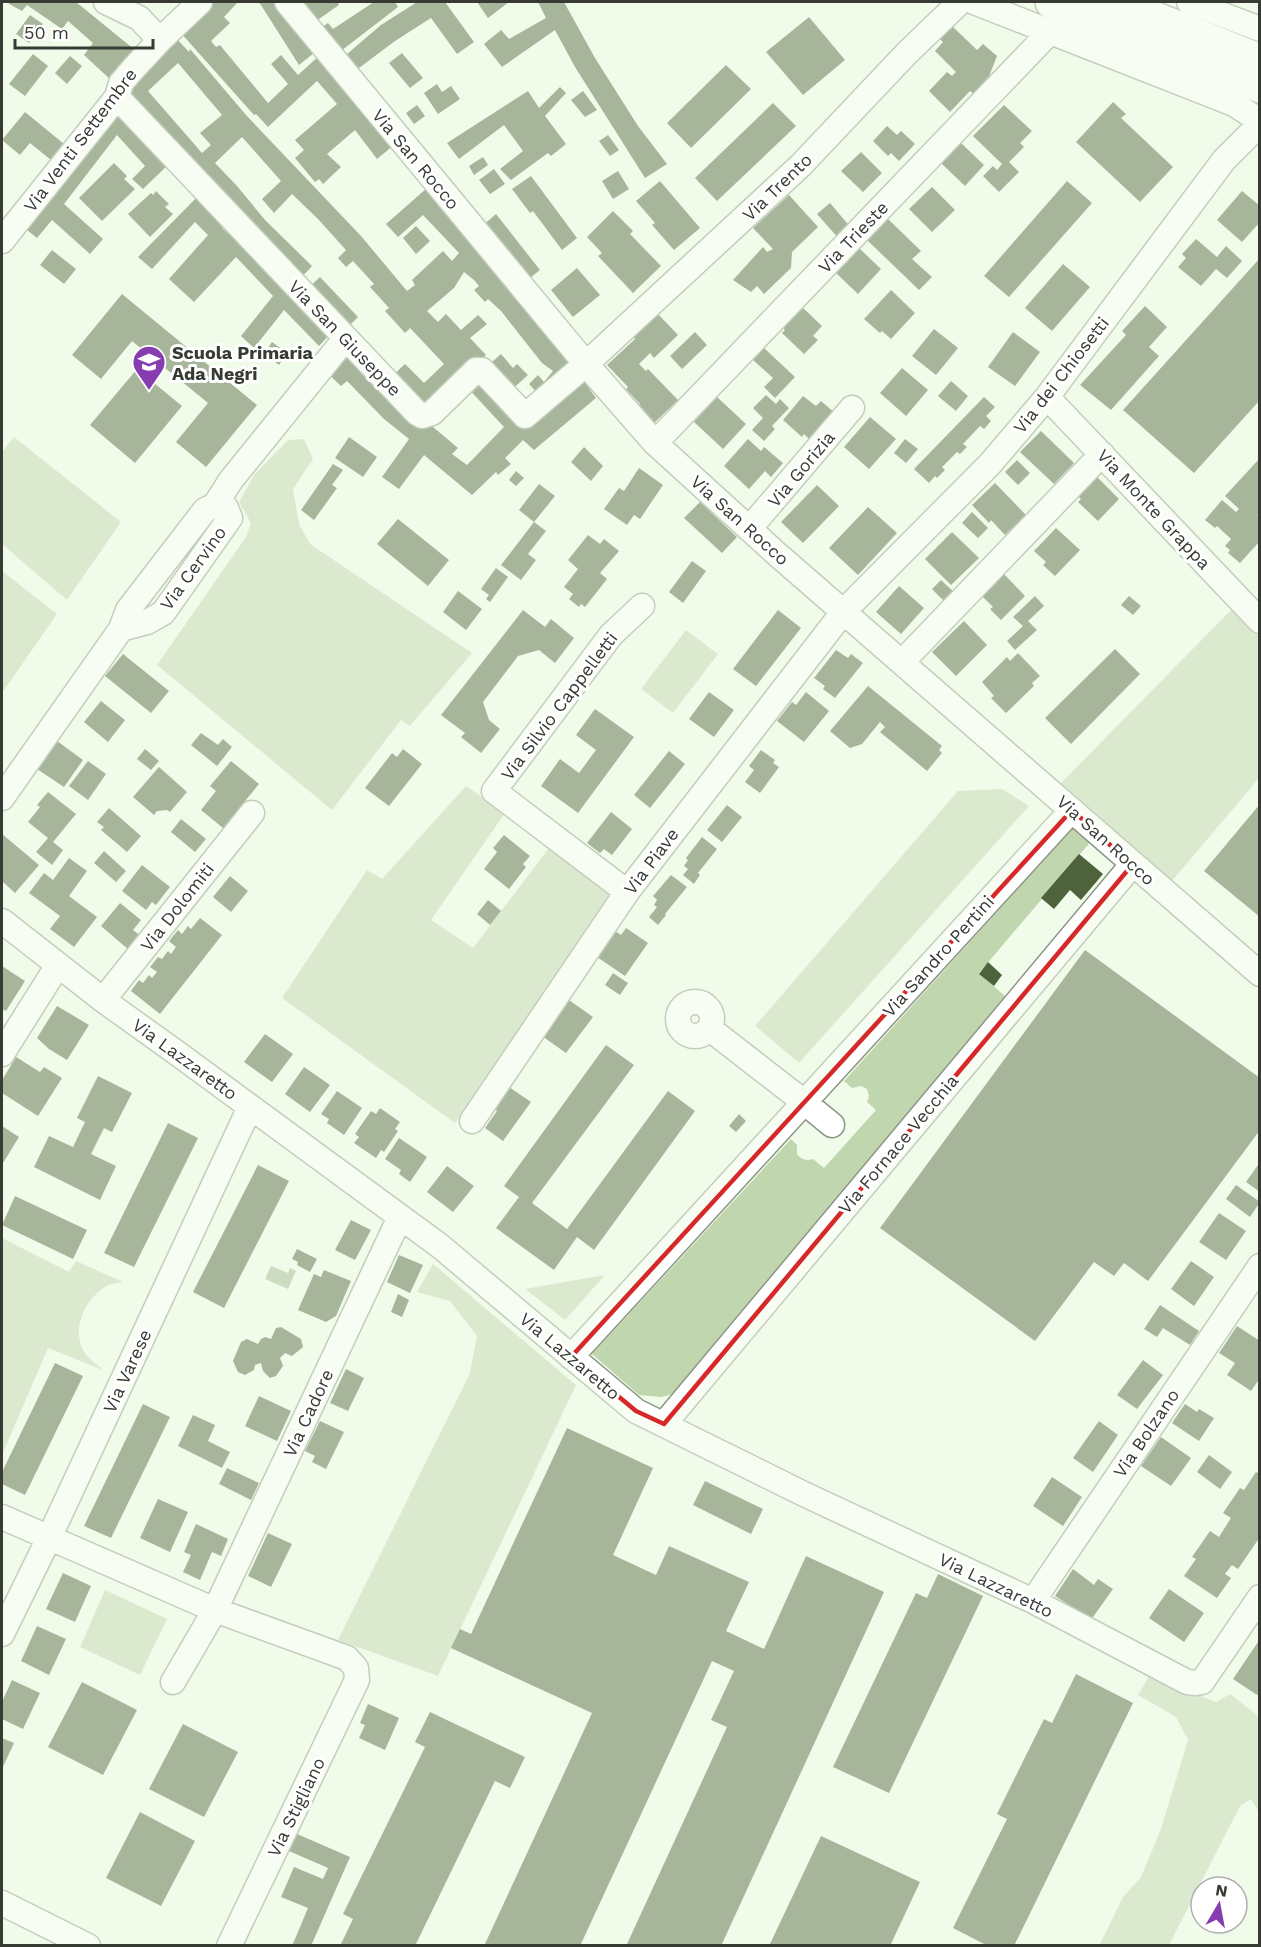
<svg xmlns="http://www.w3.org/2000/svg" width="1261" height="1947" font-family="'Work Sans',sans-serif">
<style>
.green{fill:#c0d6ae}
.water{fill:#a1b78e}
.building{fill:#4e623c;fill-rule:evenodd}
.lines{fill:none;stroke-linecap:round;stroke-linejoin:round}
.minor-casing{stroke:#8d9686;stroke-width:27}
.highway-casing{stroke:#8d9686;stroke-width:36}
.minor{stroke:#fff;stroke-width:24}
.highway{stroke:#fff;stroke-width:33}
.marked{fill:none;stroke:#d62828;stroke-width:4.5;stroke-linejoin:round}
.labels{text-anchor:middle;dominant-baseline:central;stroke-width:6;stroke-linejoin:round;paint-order:stroke}
.street-label{font-size:18px;fill:#373b34;stroke:#fff}
.poi-label{font-size:18px;font-weight:bold;fill:#373b34;stroke:#fff;text-anchor:start}
</style>
<rect width="100%" height="100%" fill="#f1fbea"/>
<path class="green" d="M14,437L121,522L67,600L2,544V452Z
M304,439L313,459L293,489L299,524L310,544L472,653L410,726L401,720L332,810L157,665L246,537L251,523L239,502L254,475L288,440Z
M2,571L57,614L2,693Z
M1232,609L1259,637V778L1172,881L1061,783Z
M686,630L718,654L673,713L641,689Z
M466,786L505,813L431,920L473,948L549,848L611,897L497,1068L455,1123L282,998L367,870L382,879Z
M1002,789L1029,806L799,1063L755,1026L958,791Z
M1074,827L1092,840L979,973L1006,997L674,1394L661,1397L639,1395L592,1354L791,1139L797,1145V1154C802,1160 806,1161 813,1159L824,1168L876,1110L867,1102L869,1096L867,1089L861,1086L852,1088L844,1081Z
M2,1238L69,1272L76,1261L123,1282C117,1283 109,1284 105,1287C85,1300 72,1327 83,1350C86,1357 97,1364 103,1370L48,1348L2,1455Z
M433,1264L576,1385L438,1676L338,1640L470,1373L477,1336L450,1301L417,1292Z
M605,1275L565,1320L525,1289Z
M105,1590L167,1619L140,1675L80,1647Z
M1149,1676L1216,1702L1230,1694L1257,1715L1259,1722V1812L1251,1799L1240,1806L1169,1945L1099,1946L1123,1897L1141,1877L1161,1829L1188,1740L1176,1717L1138,1695Z"/>
<path class="water" d="M271,1266L288,1273L290,1268L296,1271L288,1289L265,1279Z"/>
<path class="building" d="M9,2H76L135,50L112,81L84,55L93,43L68,21L62,29L27,5L22,11L9,4Z
M213,2H238L224,17L230,23L211,41L216,47L220,45L268,103L288,84L271,64L281,55L298,75L321,54L394,145L377,159L355,130L327,154L341,167L323,184L319,179L315,182L295,158L304,150L295,140L337,104L317,81L268,127L256,114L254,115L180,32Z
M259,2H279L319,49L299,65Z
M305,2H338L339,5L316,21Z
M374,2H395L398,7L337,54L318,30L328,23L333,29Z
M417,2H445L474,42L457,54L431,18L395,41L351,74L340,60L381,25Z
M477,2H509L488,18Z
M538,2H564L595,58L638,126L667,164L645,178L575,67L555,30L502,67L484,44L501,30L509,39L546,18Z
M30,15L43,24L29,43L16,34Z
M809,17L845,60L803,95L766,52Z
M951,25L977,50L983,44L997,56L988,79L974,94L970,91L950,112L929,91L947,72L952,76L956,72L935,51L943,42L938,37Z
M175,37L189,52L190,49L246,115L361,236L407,291L415,285L412,280L443,251L452,261L459,253L423,215L398,237L386,224L427,188L475,242L472,245L577,366L541,397L529,384L538,375L544,382L553,371L542,363L501,311L488,299L485,302L474,290L479,286L474,280L464,272L454,288L427,311L438,322L446,314L461,330L478,315L487,324L470,338L486,355L432,408L428,409L388,380L405,364L424,383L444,364L410,328L405,333L385,311L389,308L370,287L374,284L353,261L346,267L338,258L346,250L318,219L292,194L274,213L262,199L281,181L242,137L215,163L237,186L265,220L312,266L300,279L125,89ZM178,63L222,115L200,133L211,145L202,153L148,91Z
M402,53L423,78L410,88L389,63Z
M33,54L48,66L25,96L9,84Z
M70,56L82,66L67,84L55,73Z
M726,65L751,89L691,148L667,123Z
M437,84L442,92L451,86L460,99L438,114L424,93Z
M560,87L566,93L545,116L566,144L551,156L548,153L511,180L500,169L523,151L504,125L459,159L447,143L528,91L539,108Z
M583,91L597,110L585,117L571,100Z
M1113,102L1126,114L1121,118L1173,167L1140,202L1076,142Z
M773,103L796,126L717,201L695,178Z
M417,105L425,116L414,124L406,113Z
M1004,105L1032,131L1020,143L1024,147L1009,162L1019,172L999,192L983,176L993,166L997,170L1002,164L973,136Z
M25,112L64,144L51,160L30,143L20,155L2,140Z
M117,113L172,161L143,189L132,179L145,166L117,135L64,204L103,239L90,254L52,220L37,238L22,226Z
M887,126L897,135L901,131L915,144L899,161L891,153L888,156L873,141Z
M608,135L619,150L610,156L599,141Z
M961,143L984,165L965,186L941,163Z
M861,152L882,173L863,192L841,171Z
M483,157L488,165L474,175L469,166Z
M114,163L127,176L124,179L135,189L102,221L79,198Z
M494,169L505,184L490,194L479,180Z
M618,171L629,189L613,199L602,181Z
M531,176L577,238L562,250L533,211L530,213L512,189Z
M660,181L700,228L674,250L652,225L655,223L636,201Z
M1067,181L1092,203L1009,297L984,276Z
M932,187L955,210L932,232L909,209Z
M156,191L169,204L165,207L173,214L150,237L128,214L151,193L153,195Z
M1242,191L1260,206V222L1242,242L1217,220Z
M201,193L229,222L222,228L231,236L237,230L332,332L319,346L284,310L254,348L241,336L273,296L236,257L194,302L169,279L208,235L195,222L152,269L138,257Z
M789,195L818,227L792,252L791,268L764,294L757,286L751,292L733,280L763,247L767,252L773,249L753,228Z
M830,203L852,229L840,240L817,214Z
M613,211L633,231L630,234L661,266L633,293L598,256L602,253L587,237Z
M496,214L540,270L525,282L481,227Z
M888,219L921,251L912,259L932,277L919,290L867,240Z
M416,226L430,241L416,254L403,238Z
M1196,239L1217,257L1226,246L1242,261L1227,278L1216,269L1201,286L1178,267L1186,258L1182,254Z
M859,248L881,269L858,294L836,273Z
M52,250L76,269L64,284L40,265Z
M1260,258V400L1194,473L1123,410Z
M1063,264L1090,287L1052,331L1025,308Z
M577,268L600,295L573,317L551,290Z
M320,277L358,317L343,332L308,288Z
M891,290L915,313L891,339L882,331L880,333L864,319Z
M122,294L257,405L206,467L176,442L208,403L132,341L101,379L72,355Z
M1145,306L1167,327L1149,347L1159,356L1111,410L1080,385L1126,335L1122,331Z
M802,307L822,326L813,336L818,340L804,354L782,333L785,330L782,327Z
M657,313L678,335L654,358L650,353L639,364L646,371L648,369L678,400L652,425L636,408L640,404L626,389L628,387L607,365L635,339L633,336Z
M934,329L958,348L936,375L912,356Z
M695,332L707,345L682,369L670,356Z
M1013,332L1040,352L1015,386L988,367Z
M272,342L287,353L279,365L264,354Z
M348,347L418,418L433,427L458,448L452,454L467,465L504,427L465,385L480,372L526,424L583,380L596,398L534,450L523,440L505,458L511,464L498,475L496,472L472,495L424,455L399,489L382,477L409,439L384,419L347,381L341,386L326,372Z
M764,348L795,377L775,398L764,387L773,378L753,360Z
M501,354L513,368L517,364L528,375L507,394L483,370Z
M902,368L928,390L906,416L880,393Z
M137,369L182,406L135,463L90,425Z
M951,381L968,396L956,411L938,396Z
M766,395L776,404L780,399L789,408L772,426L775,429L764,441L752,430L763,418L753,408Z
M803,396L816,406L821,401L836,414L810,440L804,434L802,437L783,420Z
M717,397L746,424L723,449L694,422Z
M984,397L995,407L986,416L991,421L984,429L980,426L963,444L967,447L960,454L957,452L942,467L945,470L937,478L935,476L929,483L914,469Z
M870,417L896,439L869,469L844,447Z
M1041,431L1074,463L1054,484L1020,452Z
M349,437L377,457L363,477L335,458Z
M748,439L761,451L764,447L783,463L771,477L765,471L749,489L724,466Z
M905,439L918,449L906,463L894,453Z
M584,447L603,466L591,481L571,462Z
M1260,458V513L1257,515L1260,517V541L1240,563L1228,553L1230,550L1225,546L1231,539L1217,526L1215,528L1205,520L1222,500L1236,512L1239,509L1225,496Z
M1017,460L1030,473L1018,485L1005,472Z
M333,464L343,470L332,485L337,488L314,520L301,510Z
M639,468L663,485L640,519L634,515L627,525L604,509L619,488L624,491Z
M516,471L524,478L516,486L509,480Z
M1097,477L1119,499L1098,521L1078,502L1081,499L1078,496Z
M995,483L1026,515L1005,535L991,520L989,523L972,505Z
M539,484L555,496L534,522L519,510Z
M817,485L839,506L803,543L781,522Z
M700,502L737,537L722,553L684,518Z
M868,507L897,533L858,575L829,548Z
M972,512L988,528L978,538L962,523Z
M398,519L449,560L428,586L377,544Z
M534,522L546,531L528,554L536,560L521,580L501,565Z
M1056,528L1080,550L1055,576L1043,565L1046,562L1034,551Z
M952,532L979,558L951,585L925,559Z
M588,535L600,544L604,539L619,551L600,573L607,579L585,607L581,604L579,607L569,599L573,594L564,587L578,569L568,560Z
M692,561L706,571L683,603L669,592Z
M496,568L508,577L490,602L486,599L489,595L481,589Z
M1004,574L1025,596L1001,620L990,609L993,607L982,596Z
M941,580L955,593L946,603L932,589Z
M899,586L924,608L901,634L876,612Z
M458,591L482,609L466,630L443,612Z
M1035,596L1044,606L1028,621L1037,630L1015,650L1007,641L1023,626L1013,617Z
M1129,596L1141,606L1133,615L1121,605Z
M523,610L545,627L551,619L574,638L555,663L539,650L518,656L483,702L489,720L500,729L481,753L461,737L465,733L441,715Z
M778,610L801,628L756,686L733,669Z
M964,621L987,645L956,676L932,652Z
M1115,649L1140,674L1071,744L1045,718Z
M836,650L848,658L851,654L863,663L835,698L823,689L825,686L814,678Z
M1018,653L1040,676L1032,683L1034,686L1006,713L991,698L994,696L982,682L1007,657L1010,661Z
M123,654L169,691L151,713L105,676Z
M868,686L942,746L939,750L942,753L927,771L880,732L885,727L880,722L862,744L850,748L830,731Z
M709,692L734,710L714,737L689,719Z
M806,692L829,711L804,742L777,721L792,702L796,705Z
M101,701L125,720L108,742L84,722Z
M595,709L634,737L578,813L541,786L560,759L579,773L596,750L576,735Z
M201,733L218,745L223,739L232,747L217,766L191,745Z
M57,741L83,760L64,787L37,769Z
M145,749L159,761L151,770L137,759Z
M403,749L422,764L389,806L365,788L392,753L397,757Z
M761,750L775,760L773,763L779,767L760,793L745,782L754,770L749,766Z
M669,751L685,764L650,808L634,795Z
M88,761L106,774L88,800L69,786Z
M231,761L259,784L223,828L201,810L216,791L210,786Z
M159,767L187,792L170,812L167,810L157,811L154,815L133,797Z
M48,792L76,814L53,842L63,850L52,865L36,852L48,838L28,822L40,807L37,805Z
M1260,804V917L1204,871Z
M727,805L742,817L722,842L707,830Z
M109,808L141,836L127,852L101,830L104,827L97,822Z
M611,812L632,829L612,855L604,849L600,853L587,843Z
M181,819L206,839L195,852L171,832Z
M2,834L39,865L15,893L2,881Z
M504,835L530,856L523,864L526,867L509,889L484,869L497,852L493,848Z
M702,837L717,849L698,873L700,875L694,884L683,875L688,869L684,866L688,860L686,858Z
M104,851L126,871L116,882L94,863Z
M1079,854L1103,874L1081,900L1070,890L1054,909L1041,898Z
M69,858L87,871L69,896L97,917L74,947L50,929L60,916L29,893L44,873L53,880Z
M142,865L170,887L156,905L152,902L146,910L122,891Z
M671,875L687,887L665,914L666,915L658,925L649,917L657,907L654,905L657,900L653,896Z
M230,876L248,891L231,912L213,897Z
M488,900L501,911L490,925L477,914Z
M120,903L141,920L133,930L141,936L129,950L101,926Z
M200,918L222,935L160,1014L131,991L139,980L143,983L149,975L152,978L157,972L150,967L158,957L162,959L168,951L171,954L176,947L169,941L178,930L182,934L188,926L191,929Z
M626,928L648,943L625,976L597,957L615,931L621,935Z
M1085,950L1260,1078V1130L1148,1281L1124,1263L1114,1276L1094,1262L1035,1341L880,1228Z
M988,962L1002,975L994,986L979,974Z
M2,966L25,981L6,1011L2,1009Z
M613,973L628,983L620,995L605,985Z
M569,1000L593,1017L566,1053L542,1036Z
M57,1006L89,1025L67,1060L49,1049L37,1038Z
M265,1034L293,1054L272,1082L244,1062Z
M606,1045L634,1065L532,1203L567,1229L668,1091L695,1111L594,1250L577,1237L554,1270L496,1228L519,1197L504,1186Z
M16,1057L40,1072L44,1067L62,1078L38,1116L2,1093V1080Z
M304,1067L330,1085L310,1112L285,1094Z
M98,1076L132,1093L112,1132L104,1128L91,1154L116,1166L100,1200L34,1167L49,1136L73,1147L85,1122L77,1118Z
M509,1087L531,1102L503,1141L485,1128L497,1111L494,1108Z
M337,1091L362,1108L344,1135L327,1123L329,1119L321,1114Z
M380,1108L400,1122L395,1129L398,1131L384,1152L381,1150L376,1158L354,1143L359,1137L355,1134L371,1111L376,1114Z
M739,1114L746,1121L736,1132L729,1126Z
M168,1123L198,1138L134,1267L104,1253Z
M2,1126L19,1137L3,1163L2,1161Z
M399,1138L427,1157L410,1182L399,1174L401,1170L385,1159Z
M1260,1162V1192L1246,1182Z
M258,1165L289,1181L224,1308L193,1292Z
M447,1166L474,1186L453,1212L427,1192Z
M1236,1185L1260,1202L1250,1217L1226,1199Z
M15,1196L87,1230L73,1259L2,1225Z
M1219,1213L1246,1231L1226,1260L1199,1242Z
M351,1220L371,1230L355,1260L335,1250Z
M297,1249L317,1259L310,1272L297,1265L298,1262L292,1259Z
M399,1255L423,1265L410,1293L387,1282Z
M1191,1261L1214,1277L1194,1306L1171,1289Z
M324,1270L351,1281L336,1316L326,1322L298,1310L314,1274L321,1277Z
M398,1294L409,1300L402,1317L391,1312Z
M1160,1305L1199,1331L1190,1345L1163,1328L1157,1337L1144,1329Z
M1237,1326L1260,1341V1378L1251,1391L1227,1375L1235,1363L1219,1353Z
M281,1327L301,1339L303,1347L292,1356L285,1353L280,1358L283,1366L276,1376L270,1378L263,1371L261,1363L255,1365L254,1370L245,1375L238,1372L233,1361L241,1342L247,1339L258,1344L261,1339L265,1337L271,1339L276,1328Z
M1143,1360L1163,1375L1137,1409L1117,1395Z
M55,1363L83,1376L25,1495L2,1484V1472Z
M346,1369L364,1378L348,1411L330,1403Z
M259,1396L291,1411L277,1441L245,1426Z
M143,1404L170,1417L111,1538L84,1526Z
M1185,1404L1197,1412L1199,1409L1214,1418L1199,1441L1172,1423Z
M193,1415L215,1425L208,1441L230,1452L222,1468L178,1446Z
M320,1421L344,1432L326,1469L312,1462L315,1456L305,1451Z
M1099,1421L1118,1435L1093,1472L1073,1458Z
M567,1428L653,1468L613,1555L656,1575L669,1546L749,1582L726,1631L764,1649L806,1556L884,1592L721,1946H631L627,1944L727,1727L711,1720L734,1671L712,1661L580,1946H484L592,1713L451,1648L460,1629L471,1634Z
M1161,1437L1191,1458L1171,1486L1141,1466Z
M1209,1455L1232,1472L1220,1489L1197,1472Z
M227,1468L259,1483L251,1500L219,1484Z
M1256,1472L1260,1474V1537L1238,1569L1232,1565L1225,1574L1231,1578L1217,1598L1184,1576L1196,1559L1192,1557L1210,1531L1219,1537L1231,1518L1223,1513L1240,1488L1244,1490Z
M1052,1477L1082,1497L1063,1526L1033,1506Z
M705,1481L763,1509L751,1534L693,1505Z
M158,1499L188,1512L170,1552L140,1538Z
M196,1524L228,1539L221,1556L212,1552L200,1580L183,1572L191,1555L184,1552Z
M268,1533L292,1544L271,1587L248,1576Z
M1073,1569L1094,1585L1098,1579L1113,1589L1088,1624L1073,1617L1077,1610L1055,1596Z
M63,1573L91,1586L75,1622L46,1609Z
M938,1574L983,1596L889,1793L833,1767L916,1593L927,1598Z
M1169,1589L1204,1613L1184,1642L1149,1618Z
M37,1626L66,1639L49,1675L21,1661Z
M1258,1642L1260,1643V1691L1257,1695L1233,1679Z
M1076,1674L1133,1703L1014,1946H988L953,1928L1007,1819L997,1814L1044,1719L1052,1723Z
M12,1680L40,1693L23,1729L2,1719V1702Z
M82,1682L137,1710L103,1775L48,1747Z
M368,1704L399,1718L385,1750L359,1738L365,1725L360,1723Z
M430,1712L525,1757L510,1788L495,1781L415,1946H340L353,1919L343,1914L425,1747L415,1742Z
M183,1724L238,1752L204,1817L149,1789Z
M2,1738L14,1743L2,1769Z
M140,1812L195,1841L161,1906L106,1878Z
M297,1834L350,1857L311,1946H292L308,1908L281,1897L294,1867L323,1879L328,1868L289,1851Z
M821,1836L920,1882L890,1946H769Z"/>
<g class="lines">
<defs>
<path id="minor" d="M106,2L139,18L160,40
M287,2L586,364L655,443L778,555L1260,974
M974,2L1234,104L1260,121
M1189,2L1260,29
M117,97L417,413L422,416L432,413L476,370H482L525,416L586,364L801,165L907,53L960,2
M2,241L117,97L121,83L133,69L160,40L200,2
M1047,397L1260,621
M655,443L1051,31
M215,505L231,480L345,339
M749,529L852,408
M902,662L1102,454
M2,798L121,629L128,610L205,510L215,505L226,508L230,518L163,613L147,622L121,629
M627,892L494,791L611,635L642,606
M2,921L103,1000L181,1056L440,1246L636,1411L806,1495L1033,1601L1187,1682L1196,1683L1202,1682L1260,1597
M103,1000L252,813
M678 1019a17 17 0 1 1 34 0a17 17 0 1 1-34 0Z
M710,1029L804,1102L832,1125
M2,1054L58,965
M472,1121L627,892L844,611L990,464L1047,397L1224,160L1260,124
M571,1357L1072,810
M664,1424L1132,865
M2,1517L215,1610L347,1658L356,1668L357,1680L229,1946
M1033,1601L1260,1266
M2,1634L49,1538L250,1107
M173,1682L215,1610L400,1217
M2,1903L88,1946"/>
<path id="highway" d="M1052,2L1260,86
M1114,2L1260,61"/>
</defs>
<use href="#minor" class="minor-casing"/>
<use href="#highway" class="highway-casing"/>
<use href="#minor" class="minor"/>
<use href="#highway" class="highway"/>
</g>
<path d="M0 0H1261V1947H0ZM1072,810L1132,865L664,1424L636,1411L571,1357Z" fill="#f1fbea" fill-opacity=".55" fill-rule="evenodd"/>
<path class="marked" d="M1072,810L1132,865L664,1424L636,1411L571,1357Z"/>
<defs>
<symbol id="school-pin" viewBox="-11 -11 22 30"><path d="M0 17L-7.5 6A9.5 9.5 0 1 1 7.5 6Z" fill="#863db0" stroke="#fff"/><path d="M0-5L7-2L0 1L-7-2ZM-4 1L0 2.5L4 1V4Q0 6-4 4Z" fill="#fff"/></symbol>
</defs>
<g fill-rule="evenodd">
<use href="#school-pin" x="130" y="343" width="38" height="52"/>
</g>
<g class="labels">
<g class="street-label">
<text transform="translate(80 140) rotate(-53)">Via Venti Settembre</text>
<text transform="translate(416 159) rotate(50)">Via San Rocco</text>
<text transform="translate(777 187) rotate(-44)">Via Trento</text>
<text transform="translate(853 237) rotate(-46)">Via Trieste</text>
<text transform="translate(345 338) rotate(46)">Via San Giuseppe</text>
<text transform="translate(1061 375) rotate(-52)">Via dei Chiosetti</text>
<text transform="translate(801 469) rotate(-50)">Via Gorizia</text>
<text transform="translate(1154 509) rotate(47)">Via Monte Grappa</text>
<text transform="translate(740 520) rotate(42)">Via San Rocco</text>
<text transform="translate(193 568) rotate(-54)">Via Cervino</text>
<text transform="translate(559 706) rotate(-53)">Via Silvio Cappelletti</text>
<text transform="translate(1106 840) rotate(42)">Via San Rocco</text>
<text transform="translate(651 861) rotate(-53)">Via Piave</text>
<text transform="translate(177 907) rotate(-52)">Via Dolomiti</text>
<text transform="translate(938 956) rotate(-48)">Via Sandro Pertini</text>
<text transform="translate(185 1059) rotate(36)">Via Lazzaretto</text>
<text transform="translate(898 1144) rotate(-50)">Via Fornace Vecchia</text>
<text transform="translate(570 1356) rotate(40)">Via Lazzaretto</text>
<text transform="translate(127 1371) rotate(-65)">Via Varese</text>
<text transform="translate(308 1413) rotate(-65)">Via Cadore</text>
<text transform="translate(1146 1433) rotate(-56)">Via Bolzano</text>
<text transform="translate(996 1585) rotate(26)">Via Lazzaretto</text>
<text transform="translate(296 1807) rotate(-64)">Via Stigliano</text>
</g>
<g class="poi-label">
<text x="172" y="352">Scuola Primaria<tspan x="172" dy="21">Ada Negri</tspan></text>
</g>
</g>
<rect width="1261" height="1947" fill="none" stroke="#373b34" stroke-width="6"/>
<g transform="translate(1219 1905) rotate(10)"><circle r="28" fill="#ffffff" stroke="#afb1ae" stroke-width="1.5"/>
<path d="M0-4.5L10 22L0 15L-10 22Z" fill="#863db0"/>
<text y="-9" font-size="16" font-weight="bold" text-anchor="middle" fill="#373b34">N</text>
</g>
<path d="M15 39v9h138v-9" fill="none" stroke="#373b34" stroke-width="3"/>
<text x="24" y="39" font-size="18" fill="#373b34" stroke="#ffffff" stroke-width="4.5" paint-order="stroke">50 m</text>
</svg>
